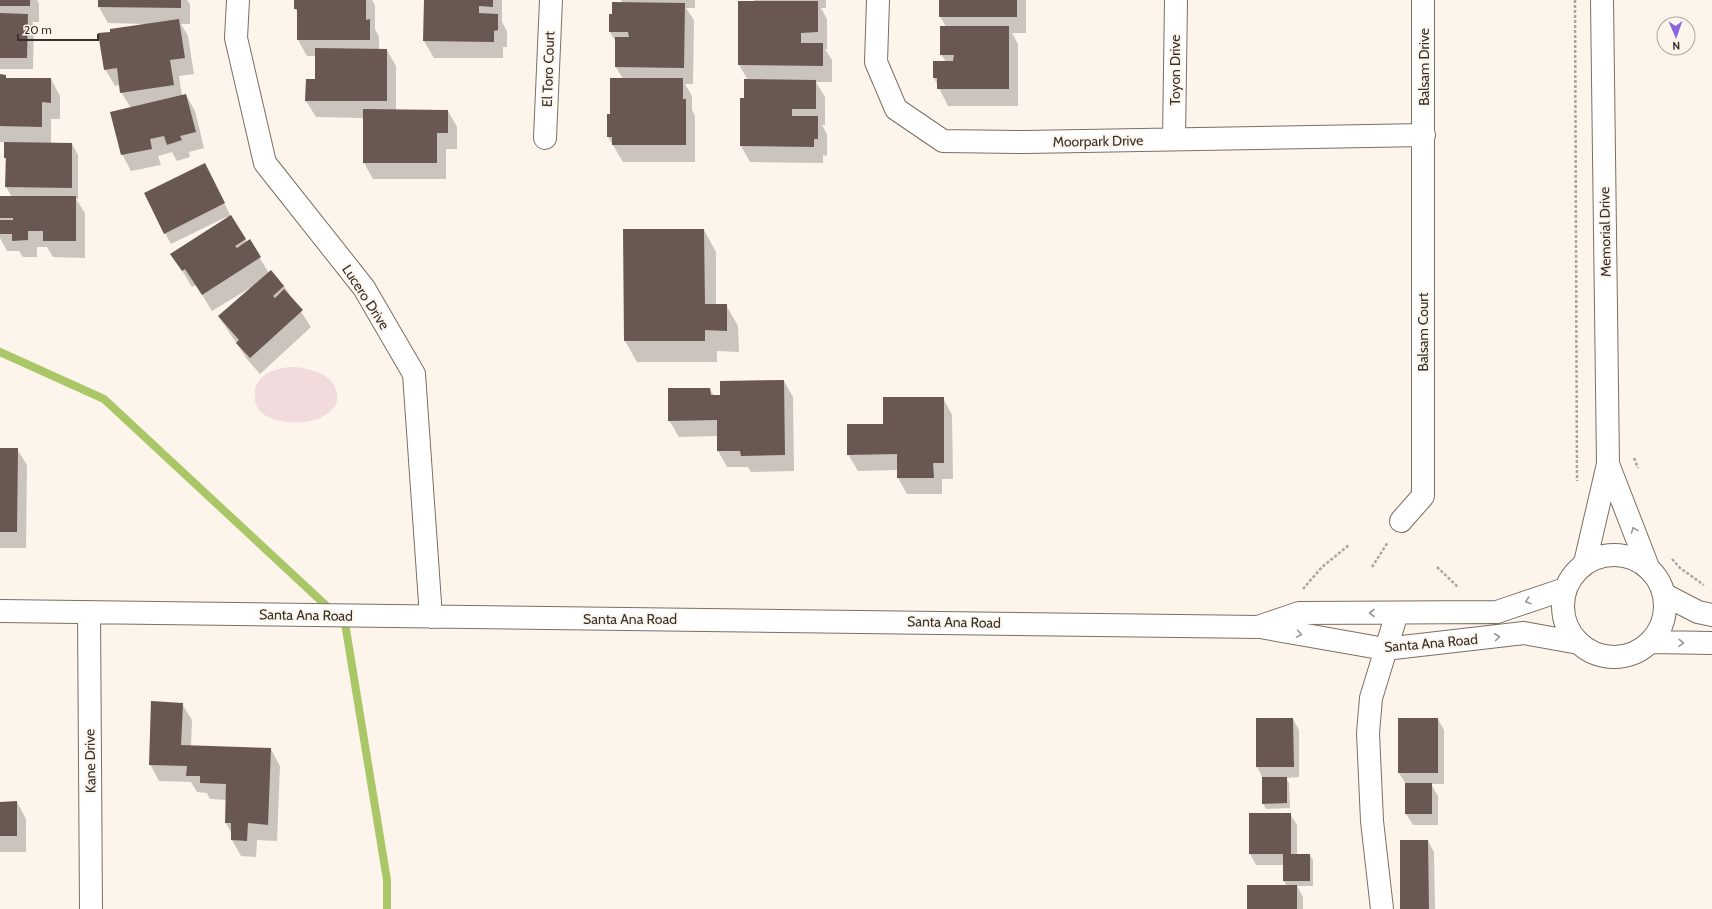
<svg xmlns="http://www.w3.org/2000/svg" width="1712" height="909" font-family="Cabin,sans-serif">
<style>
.green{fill:#f2dbdc}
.shadow{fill:#0003}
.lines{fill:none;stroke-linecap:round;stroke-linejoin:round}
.stream{stroke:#aac767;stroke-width:8}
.building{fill:#695852}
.minor-casing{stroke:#7b6f62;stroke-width:24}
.path{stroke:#aba59d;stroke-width:2.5;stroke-dasharray:3 2;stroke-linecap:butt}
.minor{stroke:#fff;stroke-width:22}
.oneway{stroke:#9a9895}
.labels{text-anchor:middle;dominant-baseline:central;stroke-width:4;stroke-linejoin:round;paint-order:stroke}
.street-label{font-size:14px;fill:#36312b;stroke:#fdf5ec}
</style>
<rect width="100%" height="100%" fill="#fdf5ec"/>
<path class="green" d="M289,367C308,367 341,374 337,401C335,410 326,415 318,419C302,425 269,424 258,409C255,404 255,400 255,394C254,376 273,369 289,367Z"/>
<path class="shadow" d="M0,0H37L39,3V22H32L34,26L33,69H0Z
M99,0H187L190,4V24H181L188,36L194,74L179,76L182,96L186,95L195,111L204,148L189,152L190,157L177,161L172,152L158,156L161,165L131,171L122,154L131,108L121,92L120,85L115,86L105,69L111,32L145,24L108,23L99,7Z
M295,0H372L375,5V29L379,37V50H387L396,66V111H448L457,127V149H446V179H373L364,163V118L316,117L306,101L316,80V56H307L298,40V13L295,9Z
M425,0H502V22L507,31V47H503V58H434L424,41Z
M621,0H695V8H686L694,20L693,84H685L692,96V110L695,116V162H623L608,137L611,115L623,79L616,67V42L610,32L613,15L623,3Z
M754,0H826V8H821L827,19V49H825L832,60V82H816L825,97V125H822L827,134V156L823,155V163L750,162L741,146L748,80L739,65V2H755Z
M940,0H1026V33H1012L1018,44V106H948L934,78L946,62L941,54L946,27L940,16Z
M0,75L5,76L7,79H51L60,96V119H51V144H72L78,155V199H76L85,213V258L53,257L47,247H37V257H23L19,251H7L0,238V197H12L6,187L5,142H0Z
M205,164L230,215L247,242L249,241L269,273L271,272L284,286L311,327L260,374L247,359L219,317L258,283L212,311L196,285L192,287L172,254L227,218L226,217L171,244L165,233Z
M704,230L716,252V305H726L738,326L739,352L717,351V362H637L625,341Z
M784,381L793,397L794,471L751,472L748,467H727L718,451V436L679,437L669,420L710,389L714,396H721Z
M943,398L952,415L953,479H942V494H907L898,478V470L858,471L848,454L884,425Z
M0,449H17L27,465L26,548H0Z
M182,704L192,720L191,746L271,749L280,766L277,841L257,840L256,857L241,856L232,840V834L226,823L227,800L210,799L207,793L197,792L191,782L159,781L150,764Z
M1293,719L1299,730V777L1286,778L1289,783L1290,808L1266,809L1263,803V778L1257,767Z
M1438,719L1444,730V784H1431L1438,796V825H1413L1406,814V784L1399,773Z
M0,802H17L26,819V852H0Z
M1290,814L1297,825V855H1310L1313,860V886H1297L1303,897V909H1248L1287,886L1284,881V865H1256L1250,854Z
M1428,841L1434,852L1435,909H1401Z"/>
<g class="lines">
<path class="stream" d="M0,352L104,399L332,611
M341,619L345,623L387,880V909"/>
</g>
<path class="building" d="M0,0H30V6H0Z
M98,0H181V8L98,7Z
M294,0H366V20L370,19V40H297V9H294Z
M424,0H493V7L479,6V13L498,14V30L494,31V42L423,41Z
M939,0H1017V17H939Z
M738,1H818V32L801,33V43H823V66L738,65Z
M612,2L685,3L684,68L615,67V37H629L628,32H609V14H612Z
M0,13L28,14L27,58H0Z
M179,19L185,58L170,60L174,85L120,93L117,68L104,70L98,33L110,32V29Z
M940,26H1009V89H937V78H933V61H953L954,55H940Z
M315,48L387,49V101H305L306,79H315Z
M0,74L6,75V78H51V103L42,102V127L0,126Z
M610,78H683V99H686V145H612V137H607V114H610Z
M744,79L816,80V109H792V116H818V139H814V147L740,146V98H744Z
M186,94L196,132L180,136L182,140L167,145L164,136L150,139L152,149L121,155L110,112Z
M363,109L448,110V133H437V163H363Z
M4,142L72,143V188L5,187L6,158H4Z
M205,163L225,203L164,234L144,193Z
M0,196H76V241H43V231H28V240L12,241V234H0V220H13V218H0Z
M231,215L246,239L235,246L237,248L250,239L261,257L202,295L185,269L182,271L170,254Z
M623,229H704L705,304H727V331L705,330V341H624Z
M271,270L284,286L273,296L275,298L284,289L303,310L250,358L236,343L239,340L218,316Z
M784,380L785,455L741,456L740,451H717V420L668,421V388H710L711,395H720V381Z
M883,397H944V463H933L934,478H897V454L847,455V424H883Z
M0,448H18L17,532H0Z
M151,701L183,703L181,745L271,748L268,825L248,823L247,841L231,840V823H225L226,784L200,783V776H186L187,766L149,765Z
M1256,718H1293L1294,767H1256Z
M1398,718H1438V773H1398Z
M1262,777H1287V803L1262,804Z
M1405,783H1432V814H1405Z
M17,801V836H0V802Z
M1249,813H1291V854H1310V881H1283V854H1249Z
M1400,840H1428L1429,909H1400Z
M1247,885H1297V909H1247Z"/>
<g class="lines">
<defs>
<path id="minor" d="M238,0L236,38L265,163L364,288L414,374L431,617
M878,0L876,62L896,109L943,141L1025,142L1424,135
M545,138L551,0
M1174,139L1176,0
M1608,464L1648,567
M1401,521L1423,496V0
M1563 606a51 51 0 1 1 102 0a51 51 0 1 1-102 0Z
M1585,563L1608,464L1602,0
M1665,595L1698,612L1712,615
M0,611L1260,627L1385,649L1524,633L1579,643
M89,613L91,909
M1261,626L1299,613L1497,612L1565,589
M1651,642L1712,643
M1382,909L1372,821L1368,733L1371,698L1397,613"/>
</defs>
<use href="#minor" class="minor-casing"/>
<path class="path" d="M1575,0L1577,481
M1634,458L1638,468
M1672,559L1680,568L1704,585
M1372,567L1388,542
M1437,567L1458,587
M1303,589L1322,567L1349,545"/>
<use href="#minor" class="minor"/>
</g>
<defs><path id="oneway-chevron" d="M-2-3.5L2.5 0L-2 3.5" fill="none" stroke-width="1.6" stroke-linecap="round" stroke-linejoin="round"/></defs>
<g class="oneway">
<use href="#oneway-chevron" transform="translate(1634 530) rotate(-111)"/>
<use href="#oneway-chevron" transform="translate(1528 601) rotate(161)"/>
<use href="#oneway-chevron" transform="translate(1372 613) rotate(-180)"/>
<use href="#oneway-chevron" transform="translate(1299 634) rotate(10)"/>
<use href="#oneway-chevron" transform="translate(1497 637) rotate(-7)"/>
<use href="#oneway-chevron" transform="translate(1681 643) rotate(3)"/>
</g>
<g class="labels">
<g class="street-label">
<text transform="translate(1424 67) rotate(-90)">Balsam Drive</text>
<text transform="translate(548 69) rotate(-88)">El Toro Court</text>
<text transform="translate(1175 70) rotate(-90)">Toyon Drive</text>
<text transform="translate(1098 141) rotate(-1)">Moorpark Drive</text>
<text transform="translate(1605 232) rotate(-91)">Memorial Drive</text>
<text transform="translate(366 297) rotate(57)">Lucero Drive</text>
<text transform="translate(1423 332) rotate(-90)">Balsam Court</text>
<text transform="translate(306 615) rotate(1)">Santa Ana Road</text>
<text x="630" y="619">Santa Ana Road</text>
<text transform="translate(954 622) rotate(1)">Santa Ana Road</text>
<text transform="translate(1431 643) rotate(-5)">Santa Ana Road</text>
<text transform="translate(90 761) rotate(-91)">Kane Drive</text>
</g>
</g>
<g transform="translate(1676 36) rotate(178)"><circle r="19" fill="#fdf5ec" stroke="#ada79f"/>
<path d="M0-3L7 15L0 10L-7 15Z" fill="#8864df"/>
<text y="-6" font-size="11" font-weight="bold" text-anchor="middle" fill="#36312b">N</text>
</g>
<path d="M18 34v6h80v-6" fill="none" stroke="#36312b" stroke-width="2"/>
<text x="24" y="34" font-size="12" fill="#36312b" stroke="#fdf5ec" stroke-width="3" paint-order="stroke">20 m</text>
</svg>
